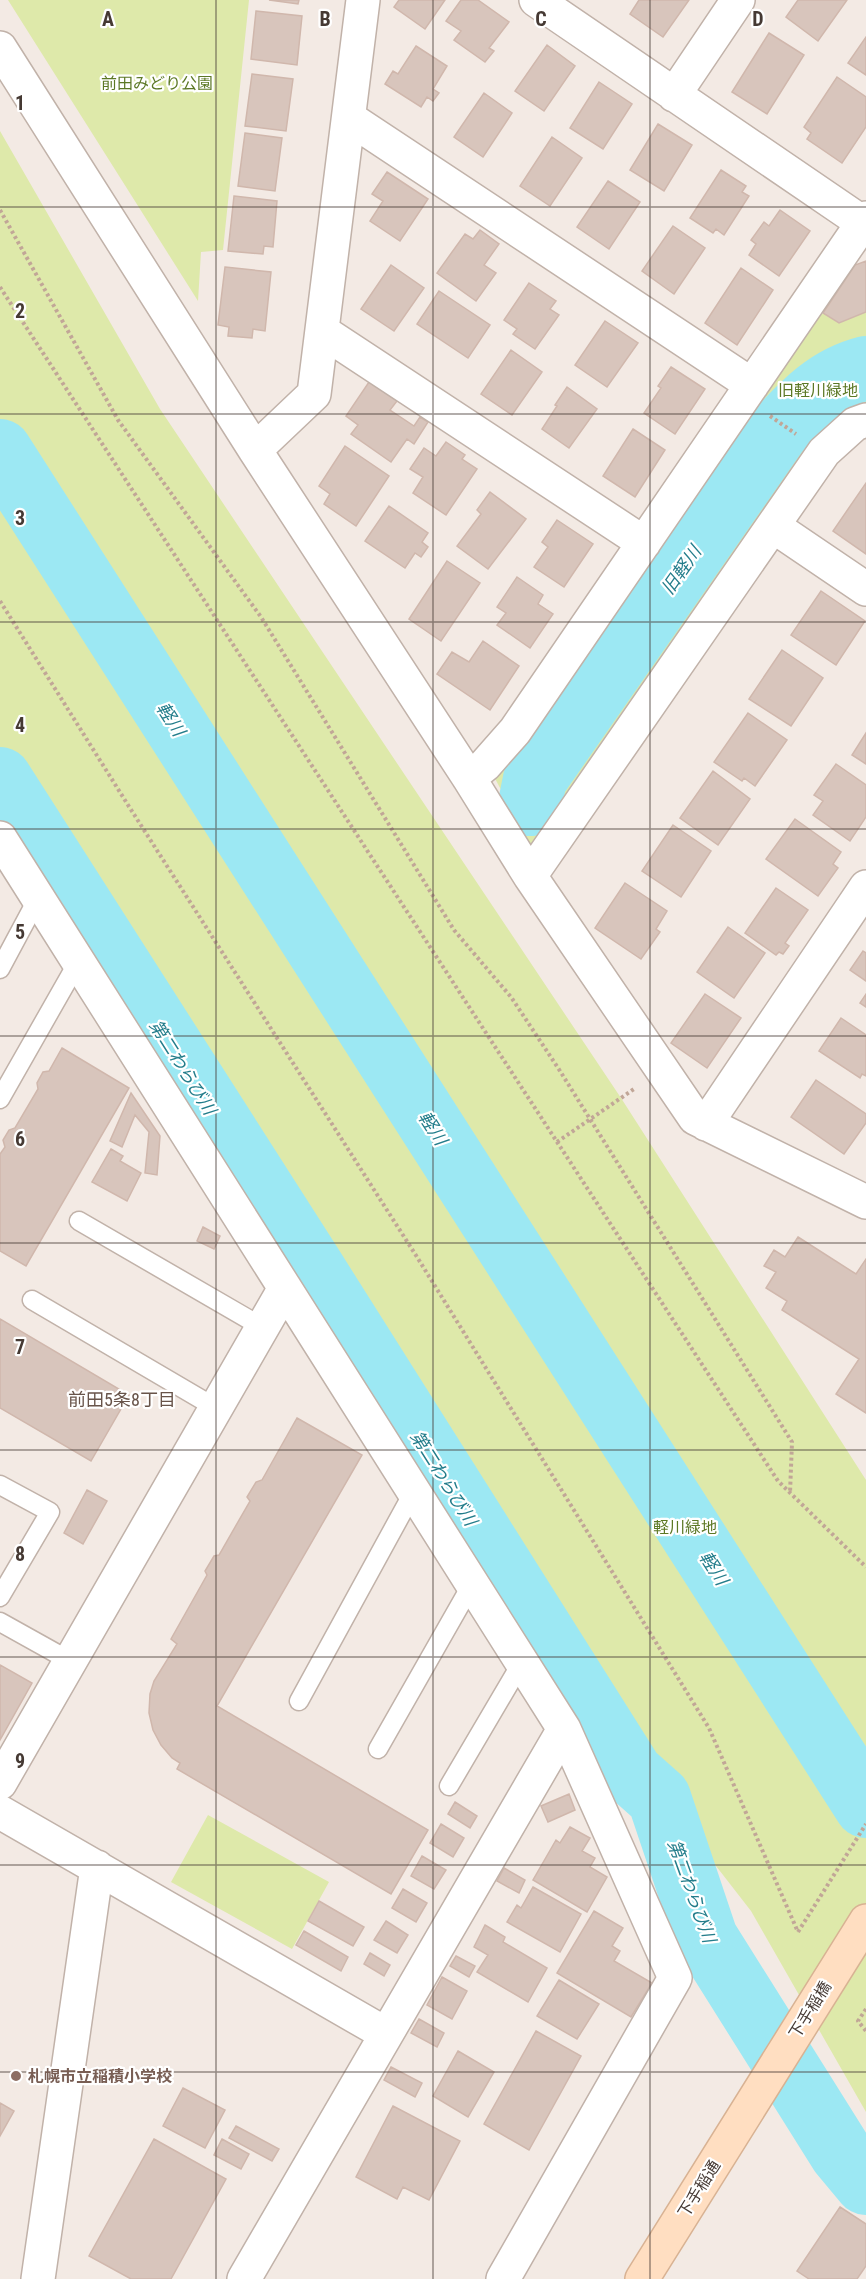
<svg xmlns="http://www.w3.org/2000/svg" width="866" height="2279" font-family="'Roboto Condensed','Noto Sans JP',sans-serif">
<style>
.green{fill:#dee9aa}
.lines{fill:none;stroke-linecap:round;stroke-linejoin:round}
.river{stroke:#9ce8f3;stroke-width:64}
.building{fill:#d8c5bc;stroke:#d0b7ac;stroke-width:1.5}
.lane-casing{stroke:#c1b2a9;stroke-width:21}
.street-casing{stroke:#c1b2a9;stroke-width:36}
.secondary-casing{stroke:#d8b293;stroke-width:36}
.path{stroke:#c1a697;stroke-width:4;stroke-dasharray:3 3;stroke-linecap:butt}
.lane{stroke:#fff;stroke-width:18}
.street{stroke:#fff;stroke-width:33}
.secondary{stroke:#ffdec1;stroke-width:33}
.grid{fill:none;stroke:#453933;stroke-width:1.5;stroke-opacity:0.55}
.education-dot{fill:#8d6e63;stroke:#fff;stroke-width:2}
.labels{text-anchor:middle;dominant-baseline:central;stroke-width:4.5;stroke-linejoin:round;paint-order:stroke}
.park-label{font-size:16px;fill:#5c7825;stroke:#fff}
.street-label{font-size:16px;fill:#453933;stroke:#fff}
.education-label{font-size:16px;font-weight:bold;fill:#785e54;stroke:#fff;text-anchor:start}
.water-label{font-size:18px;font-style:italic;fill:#237d8b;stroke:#fff}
.neighbourhood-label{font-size:18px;fill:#68544a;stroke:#fff}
.grid-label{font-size:20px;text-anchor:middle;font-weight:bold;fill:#453933;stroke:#fff;stroke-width:4.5;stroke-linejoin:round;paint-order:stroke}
</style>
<rect width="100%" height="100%" fill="#f3eae4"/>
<path class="green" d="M8,0H249L223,250L201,252L198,301Z
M0,131L160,409L621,1098L866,1480V2112L751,1911L577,1687L0,769Z
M866,304V412L534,852L491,771L814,316Z
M208,1815L329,1882L292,1949L171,1882Z"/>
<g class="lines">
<path class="river" d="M0,451L866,1806
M0,779L310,1264L632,1774L659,1798L706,1938L841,2153L866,2183
M530,804L535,779L777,432C804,403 827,378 866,368"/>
</g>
<path class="building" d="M269,0H299L298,4Z
M399,0H445L425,29L394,7Z
M461,0H478L509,22L489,48L494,51L485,62L454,40L461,31L446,21Z
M639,0H689L663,37L630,14Z
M798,0H847L818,41L786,17Z
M256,11L302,16L297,65L251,59Z
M769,33L804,55L767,114L732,92Z
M866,37V75L848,63Z
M547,45L575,66L544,111L515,91Z
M416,46L447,66L433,89L439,93L433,101L427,97L421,107L385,84L393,71L398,74Z
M252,74L293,79L286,131L245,126Z
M837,77L866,97V127L842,163L807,139L811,133L804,127Z
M599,82L632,104L603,149L570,128Z
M484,93L512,113L483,157L454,137Z
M658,124L692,145L664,191L630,170Z
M245,133L282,138L275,191L238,186Z
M552,137L582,158L550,206L520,186Z
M721,170L746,186L742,192L749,196L724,235L716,229L713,233L690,218Z
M387,172L428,199L400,241L370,221L383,201L372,194Z
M608,181L640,202L609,249L577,227Z
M234,196L277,201L273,247L264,246L263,254L228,251Z
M780,210L810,231L779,276L749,255L756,244L751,240L764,222L769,226Z
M673,226L705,248L674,294L642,271Z
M480,230L499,244L484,265L496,273L476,301L437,273L465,234L473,239Z
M866,261V312L839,323L823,313L855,265Z
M391,265L424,288L394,331L361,309Z
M225,267L271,272L265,331L253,329L252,338L228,336L229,327L218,325Z
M741,268L773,290L737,345L705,323Z
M529,283L556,301L550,309L559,315L535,349L513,334L517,329L504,320Z
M439,291L490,325L468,358L417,324Z
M605,321L638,343L607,387L575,365Z
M511,350L542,372L512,415L481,394Z
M671,367L705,389L675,434L644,413L661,388L658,386Z
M369,382L397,401L390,410L414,426L420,417L428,422L414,444L407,439L391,462L351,434L358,425L346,416Z
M567,387L597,409L569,448L542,429L557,406L555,405Z
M633,429L665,450L635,497L603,476Z
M446,442L465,455L462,459L477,469L446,515L413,493L423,477L410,469L424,448L436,456Z
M345,446L389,476L356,526L324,504L330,494L319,486Z
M866,483V554L833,531Z
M490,492L526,519L488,569L457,546L481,514L477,510Z
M389,506L428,533L422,542L428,547L421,557L415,553L405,568L365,541Z
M557,520L593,544L564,587L534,567L548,547L542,542Z
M447,561L480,583L441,641L409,619Z
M517,577L543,595L538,604L553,614L530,648L497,625L506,613L497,607Z
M821,591L865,621L836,665L791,635Z
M483,641L519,666L490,710L437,674L452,652L469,662Z
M782,650L823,678L791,726L749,699Z
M748,713L787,740L755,786L744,778L742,781L714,762Z
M866,733V764L852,755Z
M836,764L866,785V817L850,841L813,815L823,801L814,795Z
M713,771L750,799L718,845L680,818Z
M795,819L841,852L833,864L838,868L818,896L766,859Z
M673,825L711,851L681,897L642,871Z
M625,883L667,911L656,929L660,932L641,959L595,928Z
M776,888L808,910L785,943L789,946L783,954L779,952L776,955L745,933Z
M728,927L765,953L734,998L697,972Z
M863,951L866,953V981L850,970Z
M705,994L741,1018L707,1068L671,1043Z
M866,994V1007L860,1003Z
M841,1018L866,1035V1076L862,1074L860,1078L819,1051Z
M62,1048L129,1088L26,1266L0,1251V1154L5,1147L3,1140L9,1130L15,1128L38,1089L37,1083L43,1072L49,1071Z
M816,1080L866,1114V1123L844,1154L791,1117Z
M131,1093L160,1136L157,1175L145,1173L149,1132L135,1115L122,1147L110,1141Z
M111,1149L123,1156L120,1161L141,1173L127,1201L92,1182Z
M203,1227L220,1236L214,1249L197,1241Z
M798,1237L856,1274L866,1259V1413L836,1394L859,1359L782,1310L787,1301L766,1288L776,1272L764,1266L774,1250L785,1257Z
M0,1319L129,1395L91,1461L0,1408Z
M297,1418L362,1455L217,1706L428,1830L391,1894L177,1769L180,1763L172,1758L161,1745L153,1730L149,1713L150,1694L154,1681L177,1644L171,1639L207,1575L205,1571L214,1556L219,1555L250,1501L247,1497L256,1482L262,1480Z
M87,1490L107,1501L83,1544L64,1533Z
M0,1665L32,1683L0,1740Z
M569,1794L575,1810L548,1822L541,1806Z
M455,1802L477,1816L470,1828L448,1814Z
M441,1824L464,1838L453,1857L430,1843Z
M570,1827L590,1838L582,1851L595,1858L590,1867L607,1877L587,1912L533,1880L556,1840L560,1843Z
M422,1856L446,1870L434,1889L411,1876Z
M504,1868L525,1880L519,1893L497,1881Z
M533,1887L581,1914L560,1952L507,1922L517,1905L521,1908Z
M403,1889L427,1903L416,1922L392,1908Z
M319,1901L364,1927L353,1946L308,1921Z
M594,1911L623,1928L612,1946L620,1951L614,1961L652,1983L631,2017L557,1973Z
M386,1921L408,1935L397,1953L374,1940Z
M485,1925L505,1937L503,1942L547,1968L528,2002L477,1972L488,1955L474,1947Z
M304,1931L348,1957L341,1971L296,1945Z
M370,1953L390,1965L384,1976L364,1964Z
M456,1956L475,1966L469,1977L450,1966Z
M442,1977L467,1991L452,2019L427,2005Z
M559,1980L599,2004L577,2039L537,2016Z
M419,2019L444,2033L437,2047L411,2033Z
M536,2031L581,2056L529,2150L484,2124Z
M458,2051L494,2072L468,2117L433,2096Z
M391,2067L422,2083L415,2097L384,2080Z
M183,2088L225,2110L205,2148L163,2126Z
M0,2103L14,2111L0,2136Z
M393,2106L460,2141L429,2200L403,2187L397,2199L356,2177Z
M236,2126L279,2149L272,2161L229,2138Z
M154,2139L226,2179L171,2279H131L89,2256Z
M222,2139L249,2154L241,2169L214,2155Z
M840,2207L866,2224V2266L857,2279H809L797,2271Z"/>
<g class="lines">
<defs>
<path id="lane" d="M0,969L38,898
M0,1099L78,962
M79,1221L262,1327
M32,1300L216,1408
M0,1485L50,1512L0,1597
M0,1622L70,1661
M299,1701L414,1491
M378,1749L472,1584
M449,1786L522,1662"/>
<path id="street" d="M536,0L866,225
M0,48L255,450L469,778L530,876L695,1118L866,1202
M674,95L738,0
M349,118L752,385
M322,331L644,543
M255,450L314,394L363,0
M773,526L866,589
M469,778L485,765L515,731L866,218
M0,838L564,1729L675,1978L503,2279
M530,876L824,452L855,424L866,420
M706,1124L866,887
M0,1783L285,1288
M0,1812L386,2034
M38,2279L97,1867
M244,2279L564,1729"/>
<path id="secondary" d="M642,2279L866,1921"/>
</defs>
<use href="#lane" class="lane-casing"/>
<use href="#street" class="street-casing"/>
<use href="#secondary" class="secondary-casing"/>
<path class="path" d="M0,210L118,420L261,617L454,930L511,997L560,1071L792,1442L790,1493
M0,287L778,1481L866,1567
M770,416L796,434
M0,601L128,805L417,1257L709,1728L798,1932
M557,1142L634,1089
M798,1932L866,1824
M866,2009L858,2021L866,2031"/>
<use href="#lane" class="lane"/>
<use href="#street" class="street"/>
<use href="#secondary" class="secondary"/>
</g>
<path class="grid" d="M216,0V2279M433,0V2279M650,0V2279M0,207H866M0,414H866M0,622H866M0,829H866M0,1036H866M0,1243H866M0,1450H866M0,1657H866M0,1865H866M0,2072H866"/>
<circle class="education-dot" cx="16" cy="2076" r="6"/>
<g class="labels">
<g class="park-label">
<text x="157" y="83">前田みどり公園</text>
<text x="818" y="390">旧軽川緑地</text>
<text x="685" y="1527">軽川緑地</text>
</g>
<g class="street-label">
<text transform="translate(810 2010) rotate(-58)">下手稲橋</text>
<text transform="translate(699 2189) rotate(-58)">下手稲通</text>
</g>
<g class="education-label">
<text x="28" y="2076">札幌市立稲積小学校</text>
</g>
<g class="water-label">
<text transform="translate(681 570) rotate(-55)">旧軽川</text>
<text transform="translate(171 719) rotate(57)">軽川</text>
<text transform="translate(183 1067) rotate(58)">第二わらび川</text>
<text transform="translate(433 1128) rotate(57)">軽川</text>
<text transform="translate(444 1478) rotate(58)">第二わらび川</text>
<text transform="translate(714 1568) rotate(57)">軽川</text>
<text transform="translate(692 1891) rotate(70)">第二わらび川</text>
</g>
<g class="neighbourhood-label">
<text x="122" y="1399">前田5条8丁目</text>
</g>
</g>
<g class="grid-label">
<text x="108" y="26">A</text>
<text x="325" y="26">B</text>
<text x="541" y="26">C</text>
<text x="758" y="26">D</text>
<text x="20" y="110">1</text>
<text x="20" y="318">2</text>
<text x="20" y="525">3</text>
<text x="20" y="732">4</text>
<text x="20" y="939">5</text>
<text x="20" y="1146">6</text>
<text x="20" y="1354">7</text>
<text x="20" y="1561">8</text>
<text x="20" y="1768">9</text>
</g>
</svg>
